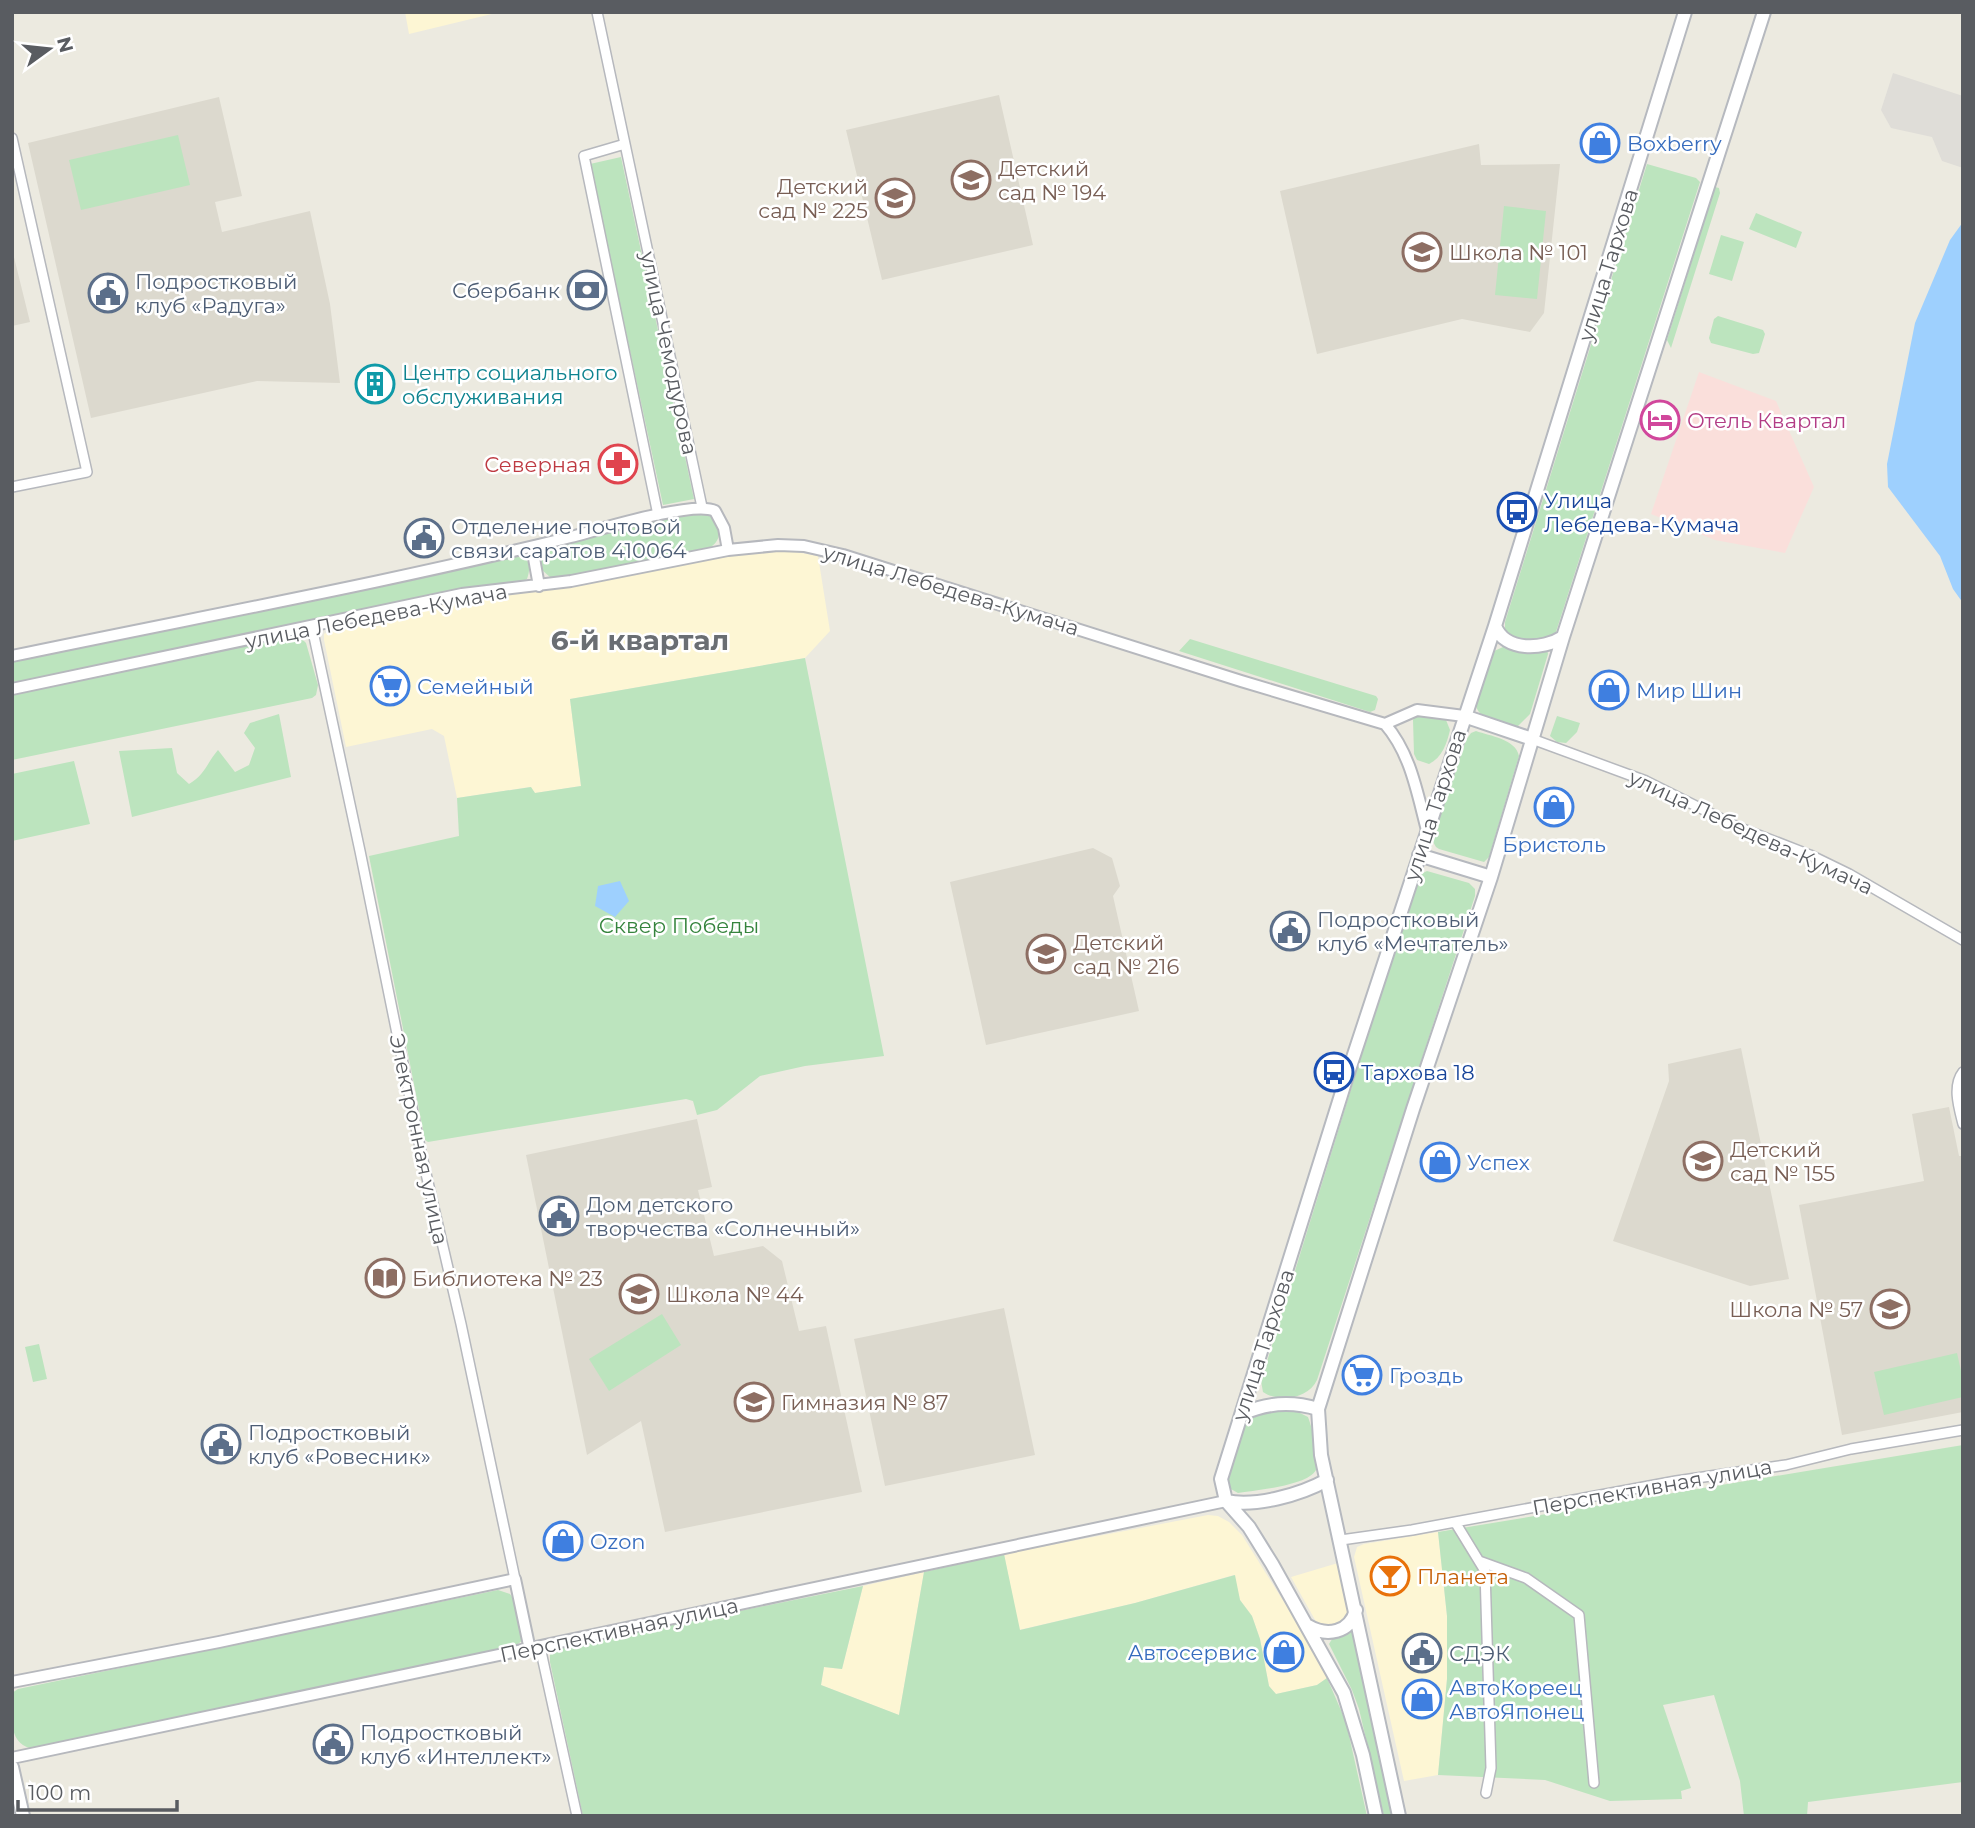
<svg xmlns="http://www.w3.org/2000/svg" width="1975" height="1828" font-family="Montserrat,sans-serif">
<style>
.commercial{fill:#fdf6d4}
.industrial{fill:#dfddd8}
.education{fill:#dcd9ce}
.medical{fill:#fadfdb}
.green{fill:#bce4be}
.water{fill:#9ed0fe}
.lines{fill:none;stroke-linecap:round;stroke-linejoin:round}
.minor-casing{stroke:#b6b8bd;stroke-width:12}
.tertiary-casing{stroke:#b6b8bd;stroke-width:14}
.secondary-casing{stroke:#b6b9bf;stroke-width:16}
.minor{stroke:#fff;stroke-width:9}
.tertiary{stroke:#fff;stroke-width:10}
.secondary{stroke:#fff;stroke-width:12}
.labels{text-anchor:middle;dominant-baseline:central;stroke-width:5;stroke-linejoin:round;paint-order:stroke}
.shop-label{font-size:21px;fill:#366cbe;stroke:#fff;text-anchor:start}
.education-label{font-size:21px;fill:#785e54;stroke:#fff;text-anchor:start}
.street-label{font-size:21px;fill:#595c61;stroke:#fff}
.service-label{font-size:21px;fill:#4e5e75;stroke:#fff;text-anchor:start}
.culture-label{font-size:21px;fill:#0d838f;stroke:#fff;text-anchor:start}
.hotel-label{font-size:21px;fill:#b23c85;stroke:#fff;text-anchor:start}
.health-label{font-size:21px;fill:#be3a42;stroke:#fff;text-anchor:end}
.transit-label{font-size:21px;fill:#164399;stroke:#fff;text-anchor:start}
.park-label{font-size:21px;fill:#35843d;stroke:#fff}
.food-label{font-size:21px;fill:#c56008;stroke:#fff;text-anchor:start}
.district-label{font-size:28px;font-weight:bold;fill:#6a6e73;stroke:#fff}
</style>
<rect width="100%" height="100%" fill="#eceae0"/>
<path class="commercial" d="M405,12H500L409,34Z
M790,551L818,556L830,631L805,658L570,699L581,786L535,793L530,787L457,798L444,736L432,729L346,747L324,640V634L331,630L456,602L755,552Z
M1208,1515L1218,1516L1229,1522L1242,1535L1309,1642L1327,1678L1317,1685L1276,1694L1269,1686L1260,1639L1252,1616L1240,1600L1234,1575L1135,1603L1019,1630L1004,1554Z
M1438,1532L1447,1616V1679L1438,1775L1404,1781L1354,1557L1357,1547L1364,1544Z
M1338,1563L1350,1614L1348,1618L1324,1629L1319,1627L1291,1577Z
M924,1572L899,1715L821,1685L824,1667L842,1669L863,1586Z"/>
<path class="industrial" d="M1893,73L1963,96V168L1942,161L1932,137L1891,128L1881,110Z"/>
<path class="education" d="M999,95L1033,245L882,280L846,130Z
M219,97L242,196L215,202L222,232L310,211L330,304L340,383L257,381L91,418L28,143Z
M1479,144L1481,165L1560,164L1544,313L1530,332L1462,319L1317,354L1280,191Z
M12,249L30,322L12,326Z
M1093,848L1112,858L1120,886L1113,896L1139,1011L986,1045L950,882Z
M1741,1048L1789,1279L1750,1286L1613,1241L1669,1081L1668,1064Z
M1949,1107L1959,1156H1963V1412L1842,1435L1799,1205L1924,1181L1912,1114Z
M697,1119L712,1187L698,1190L714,1256L763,1246L782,1261L799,1331L826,1326L862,1492L665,1532L641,1421L587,1455L526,1155Z
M1004,1308L1035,1455L885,1486L854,1339Z"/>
<path class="medical" d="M1699,372L1776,401L1814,487L1785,553L1715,540L1651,514Z"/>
<path class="green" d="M178,135L190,185L81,210L69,160Z
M621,157L694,499L663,505L590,164Z
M1647,164L1696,178L1700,182L1555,635L1552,640L1519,642L1505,630V622Z
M1715,187L1719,188L1720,193L1671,348L1667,340Z
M1504,206L1546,211L1537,299L1495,295Z
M1756,213L1802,232L1796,248L1749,229Z
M1721,235L1744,242L1732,281L1709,274Z
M1718,316L1763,330L1765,334L1759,353L1753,354L1711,343L1709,338L1714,319Z
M702,512L714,517C719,529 723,538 711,547L557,578H551L541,569L540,554L546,547L659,520Z
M518,554C530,558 531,568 527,579L523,581L467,588L12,683V661Z
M289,636L302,639L306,643L318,685L316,695L312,698L12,760V694Z
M1190,639L1376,696L1378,699L1375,710L1370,712L1179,651Z
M1503,647L1547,649L1548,654L1530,714L1516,728C1502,723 1480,721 1476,706L1492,652Z
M805,658L884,1056L805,1066L760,1076L717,1110L697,1115L693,1101L686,1099L428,1142L425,1140L369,856L459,836L457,798L531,787L535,793L581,786L570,699Z
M1425,713L1446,720L1450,730C1447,743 1442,758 1429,764L1417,760L1414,754L1413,720L1416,715Z
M279,714L291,777L132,817L119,751L172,748L177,773L189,784C205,775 206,764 218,750L235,772L249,765L255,748L244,733L250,723Z
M1557,716L1580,723L1577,732L1566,743L1557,742L1550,736Z
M1476,731C1490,736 1516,739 1519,756L1489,857L1484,862L1439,849L1436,847L1432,840L1466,740L1471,733Z
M74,761L90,824L12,841V774Z
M1427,871L1469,883L1475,889V896L1317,1380C1308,1399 1279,1403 1263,1392L1261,1381L1414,885L1419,875Z
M662,1314L681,1345L609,1391L589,1359Z
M39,1344L47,1379L33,1382L25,1347Z
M1957,1353L1963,1380V1397L1884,1415L1874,1372Z
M1294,1410L1308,1417C1312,1428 1322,1460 1316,1470C1307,1486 1256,1490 1238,1493L1229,1488C1225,1470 1237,1426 1255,1417C1265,1411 1282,1412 1294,1410Z
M1963,1445V1782L1808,1802L1807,1816H1744L1740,1781L1714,1695L1663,1705L1691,1788L1681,1791L1682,1799L1610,1801L1545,1780L1438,1775L1447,1679V1616L1438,1532Z
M1004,1554L1020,1630L1135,1603L1235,1575L1240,1600L1252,1616L1260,1639L1269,1686L1276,1694L1317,1685L1327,1678L1346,1722L1367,1816H583L550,1662V1652L558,1648L863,1586L842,1669L824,1667L821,1685L899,1715L924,1572Z
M498,1590L510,1594L515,1601L523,1640L514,1647L35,1749C7,1746 12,1716 12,1693L18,1689Z
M1349,1631L1353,1632L1394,1816H1384L1359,1709L1352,1690L1329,1644L1334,1636Z"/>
<path class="water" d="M1963,222V603L1953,589L1940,556L1888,487L1887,464L1915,323L1950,240Z
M620,881L629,901L615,917L595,906L598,886Z"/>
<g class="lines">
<defs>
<path id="minor" d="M597,12L702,507
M12,138L87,472L12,487
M625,144L584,156L658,515
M312,627L360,851L421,1152L461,1324L515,1579
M1532,739L1646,781L1738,827L1810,855L1849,874L1963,940
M1963,1072C1952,1086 1959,1108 1963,1124
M1455,1522L1485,1571L1491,1768L1486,1793
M1341,1540L1412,1530L1676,1481L1786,1465L1851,1449L1963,1430
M1479,1561L1526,1578L1579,1615L1594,1783
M540,1647L577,1816"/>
<path id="tertiary" d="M532,547L539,586
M12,656C198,617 386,583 571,537C598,530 694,500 715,511L724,528L728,550
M12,689L462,594L571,581L728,550L778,545L804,546L843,555L1241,681L1385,724C1411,754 1417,793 1427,830
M1385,724L1417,710L1464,716
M12,1682L219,1642L515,1579L530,1650
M12,1758L1226,1501"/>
<path id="secondary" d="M1495,626C1505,652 1543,650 1563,637
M1464,716L1532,739
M1419,855L1491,877
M1242,1414C1266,1403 1292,1401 1318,1409
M1226,1501C1256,1507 1300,1495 1327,1480
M1308,1626C1327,1637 1350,1633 1356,1610
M12,1767L23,1816
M1376,1816L1363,1755L1344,1693L1272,1564L1249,1527L1226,1501L1221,1479L1347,1076L1495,626L1685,12
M1399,1816L1321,1455L1318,1409L1413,1109L1491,877L1563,637L1764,12"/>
</defs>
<use href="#minor" class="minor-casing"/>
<use href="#tertiary" class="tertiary-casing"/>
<use href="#secondary" class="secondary-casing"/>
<use href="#minor" class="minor"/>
<use href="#tertiary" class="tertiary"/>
<use href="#secondary" class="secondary"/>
</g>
<defs>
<symbol id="shop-ring" viewBox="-11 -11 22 22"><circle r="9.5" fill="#fff" stroke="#3f7fe0" stroke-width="1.5"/><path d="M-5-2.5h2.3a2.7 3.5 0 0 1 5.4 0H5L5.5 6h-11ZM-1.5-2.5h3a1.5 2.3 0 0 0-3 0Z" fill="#3f7fe0"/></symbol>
<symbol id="school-ring" viewBox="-11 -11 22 22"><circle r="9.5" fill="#fff" stroke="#8d6e63" stroke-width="1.5"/><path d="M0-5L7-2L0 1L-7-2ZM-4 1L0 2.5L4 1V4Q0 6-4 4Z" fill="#8d6e63"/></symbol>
<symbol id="bank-ring" viewBox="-11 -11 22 22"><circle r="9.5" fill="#fff" stroke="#5c6f8a" stroke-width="1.5"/><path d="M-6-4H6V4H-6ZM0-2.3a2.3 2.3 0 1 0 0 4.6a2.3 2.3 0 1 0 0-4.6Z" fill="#5c6f8a"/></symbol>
<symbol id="civic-ring" viewBox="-11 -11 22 22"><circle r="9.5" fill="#fff" stroke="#5c6f8a" stroke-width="1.5"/><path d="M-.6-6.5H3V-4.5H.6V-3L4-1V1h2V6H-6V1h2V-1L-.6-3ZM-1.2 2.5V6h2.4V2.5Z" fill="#5c6f8a"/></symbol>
<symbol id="building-ring" viewBox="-11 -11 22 22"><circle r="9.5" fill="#fff" stroke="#0f9aa8" stroke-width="1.5"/><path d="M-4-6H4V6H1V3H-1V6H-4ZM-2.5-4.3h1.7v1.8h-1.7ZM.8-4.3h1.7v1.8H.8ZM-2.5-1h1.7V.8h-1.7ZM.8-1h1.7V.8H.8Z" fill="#0f9aa8"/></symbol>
<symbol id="hotel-ring" viewBox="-11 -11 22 22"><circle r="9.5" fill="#fff" stroke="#d1479c" stroke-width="1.5"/><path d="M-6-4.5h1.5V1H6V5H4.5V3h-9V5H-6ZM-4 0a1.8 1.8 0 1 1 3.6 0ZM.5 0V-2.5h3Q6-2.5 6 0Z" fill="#d1479c"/></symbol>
<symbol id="pharmacy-ring" viewBox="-11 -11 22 22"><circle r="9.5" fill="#fff" stroke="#e0444e" stroke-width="1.5"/><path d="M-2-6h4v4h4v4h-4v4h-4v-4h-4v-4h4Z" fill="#e0444e"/></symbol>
<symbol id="bus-ring" viewBox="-11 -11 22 22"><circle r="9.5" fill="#fff" stroke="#1a4fb4" stroke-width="1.5"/><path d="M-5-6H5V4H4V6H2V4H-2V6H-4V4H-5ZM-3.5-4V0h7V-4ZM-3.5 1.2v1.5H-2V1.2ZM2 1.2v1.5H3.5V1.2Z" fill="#1a4fb4"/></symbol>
<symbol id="supermarket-ring" viewBox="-11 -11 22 22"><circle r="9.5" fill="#fff" stroke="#3f7fe0" stroke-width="1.5"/><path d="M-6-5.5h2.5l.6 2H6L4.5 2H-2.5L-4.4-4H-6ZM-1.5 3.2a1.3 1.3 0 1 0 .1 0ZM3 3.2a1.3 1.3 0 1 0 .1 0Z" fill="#3f7fe0"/></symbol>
<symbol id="library-ring" viewBox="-11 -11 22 22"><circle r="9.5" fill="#fff" stroke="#8d6e63" stroke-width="1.5"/><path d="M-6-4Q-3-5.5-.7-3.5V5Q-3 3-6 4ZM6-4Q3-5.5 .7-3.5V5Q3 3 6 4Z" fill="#8d6e63"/></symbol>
<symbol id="bar-ring" viewBox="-11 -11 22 22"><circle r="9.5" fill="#fff" stroke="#e8710a" stroke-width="1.5"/><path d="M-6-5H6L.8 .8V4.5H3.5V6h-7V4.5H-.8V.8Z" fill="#e8710a"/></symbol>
</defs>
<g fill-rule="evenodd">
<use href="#shop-ring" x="1578" y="121" width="44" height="44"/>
<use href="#school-ring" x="949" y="158" width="44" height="44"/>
<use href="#school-ring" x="873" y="176" width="44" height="44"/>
<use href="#school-ring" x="1400" y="230" width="44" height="44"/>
<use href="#bank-ring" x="565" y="268" width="44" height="44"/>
<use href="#civic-ring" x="86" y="271" width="44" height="44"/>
<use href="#building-ring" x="353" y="362" width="44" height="44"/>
<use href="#hotel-ring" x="1638" y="398" width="44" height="44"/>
<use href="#pharmacy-ring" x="596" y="442" width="44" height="44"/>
<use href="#bus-ring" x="1495" y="490" width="44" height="44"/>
<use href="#civic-ring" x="402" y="516" width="44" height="44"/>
<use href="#supermarket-ring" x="368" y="664" width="44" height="44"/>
<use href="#shop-ring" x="1587" y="668" width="44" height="44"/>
<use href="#shop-ring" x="1532" y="785" width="44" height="44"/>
<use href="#civic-ring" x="1268" y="909" width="44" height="44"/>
<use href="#school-ring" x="1024" y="932" width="44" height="44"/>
<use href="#bus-ring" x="1312" y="1050" width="44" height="44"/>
<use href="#school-ring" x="1681" y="1139" width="44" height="44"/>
<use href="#shop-ring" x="1418" y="1140" width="44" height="44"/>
<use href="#civic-ring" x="537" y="1194" width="44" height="44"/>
<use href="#library-ring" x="363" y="1256" width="44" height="44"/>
<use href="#school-ring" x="617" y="1272" width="44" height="44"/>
<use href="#school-ring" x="1868" y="1287" width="44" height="44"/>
<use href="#supermarket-ring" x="1340" y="1353" width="44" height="44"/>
<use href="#school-ring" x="732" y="1380" width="44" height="44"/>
<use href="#civic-ring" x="199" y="1422" width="44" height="44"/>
<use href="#shop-ring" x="541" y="1519" width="44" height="44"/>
<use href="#bar-ring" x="1368" y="1554" width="44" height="44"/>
<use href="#shop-ring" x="1262" y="1630" width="44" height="44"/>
<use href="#civic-ring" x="1400" y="1631" width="44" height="44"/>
<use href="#shop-ring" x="1400" y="1677" width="44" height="44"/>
<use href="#civic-ring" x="311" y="1722" width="44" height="44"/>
</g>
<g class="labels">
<g class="shop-label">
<text x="1627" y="143">Boxberry</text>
<text x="417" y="686">Семейный</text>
<text x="1636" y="690">Мир Шин</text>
<text x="1554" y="844" text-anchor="middle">Бристоль</text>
<text x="1467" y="1162">Успех</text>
<text x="1389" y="1375">Гроздь</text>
<text x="590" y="1541">Ozon</text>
<text x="1257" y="1652" text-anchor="end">Автосервис</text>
<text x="1449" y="1687">АвтоКореец<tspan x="1449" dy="24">АвтоЯпонец</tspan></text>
</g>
<g class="education-label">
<text x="998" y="168">Детский<tspan x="998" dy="24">сад № 194</tspan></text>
<text x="868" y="186" text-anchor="end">Детский<tspan x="868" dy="24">сад № 225</tspan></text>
<text x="1449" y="252">Школа № 101</text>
<text x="1073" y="942">Детский<tspan x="1073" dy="24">сад № 216</tspan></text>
<text x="1730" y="1149">Детский<tspan x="1730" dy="24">сад № 155</tspan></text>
<text x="412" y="1278">Библиотека № 23</text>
<text x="666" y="1294">Школа № 44</text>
<text x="1863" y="1309" text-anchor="end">Школа № 57</text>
<text x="781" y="1402">Гимназия № 87</text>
</g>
<g class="street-label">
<text transform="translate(1608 265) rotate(-73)">улица Тархова</text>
<text transform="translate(669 353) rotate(78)">улица Чемодурова</text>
<text transform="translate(951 590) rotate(17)">улица Лебедева-Кумача</text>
<text transform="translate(376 616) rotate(-11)">улица Лебедева-Кумача</text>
<text transform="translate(1435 805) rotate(-72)">улица Тархова</text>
<text transform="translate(1751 832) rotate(25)">улица Лебедева-Кумача</text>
<text transform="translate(419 1139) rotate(78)">Электронная улица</text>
<text transform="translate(1263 1345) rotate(-72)">улица Тархова</text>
<text transform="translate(1652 1487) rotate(-10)">Перспективная улица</text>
<text transform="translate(619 1630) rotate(-12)">Перспективная улица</text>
</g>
<g class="service-label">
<text x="135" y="281">Подростковый<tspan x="135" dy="24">клуб «Радуга»</tspan></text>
<text x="560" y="290" text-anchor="end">Сбербанк</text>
<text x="451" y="526">Отделение почтовой<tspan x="451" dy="24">связи саратов 410064</tspan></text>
<text x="1317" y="919">Подростковый<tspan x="1317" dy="24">клуб «Мечтатель»</tspan></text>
<text x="586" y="1204">Дом детского<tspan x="586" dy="24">творчества «Солнечный»</tspan></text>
<text x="248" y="1432">Подростковый<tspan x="248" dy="24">клуб «Ровесник»</tspan></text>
<text x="1449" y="1653">СДЭК</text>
<text x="360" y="1732">Подростковый<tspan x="360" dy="24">клуб «Интеллект»</tspan></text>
</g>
<g class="culture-label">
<text x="402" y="372">Центр социального<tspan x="402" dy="24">обслуживания</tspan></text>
</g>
<g class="hotel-label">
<text x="1687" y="420">Отель Квартал</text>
</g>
<g class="health-label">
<text x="591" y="464">Северная</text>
</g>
<g class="transit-label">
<text x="1544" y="500">Улица<tspan x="1544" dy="24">Лебедева-Кумача</tspan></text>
<text x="1361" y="1072">Тархова 18</text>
</g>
<g class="park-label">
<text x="679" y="925">Сквер Победы</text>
</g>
<g class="food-label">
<text x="1417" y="1576">Планета</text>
</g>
<g class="district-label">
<text x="640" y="640">6-й квартал</text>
</g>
</g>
<rect width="1975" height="1828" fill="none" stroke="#595c61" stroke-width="28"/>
<g transform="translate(49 49) rotate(75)" stroke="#ffffff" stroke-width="5" paint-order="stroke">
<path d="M0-5L12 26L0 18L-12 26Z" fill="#595c61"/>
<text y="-10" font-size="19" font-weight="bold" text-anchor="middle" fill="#595c61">N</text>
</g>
<path d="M18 1800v10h159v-10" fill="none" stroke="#595c61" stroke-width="3.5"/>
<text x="28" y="1800" font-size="21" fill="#595c61" stroke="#ffffff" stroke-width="5" paint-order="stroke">100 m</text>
</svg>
